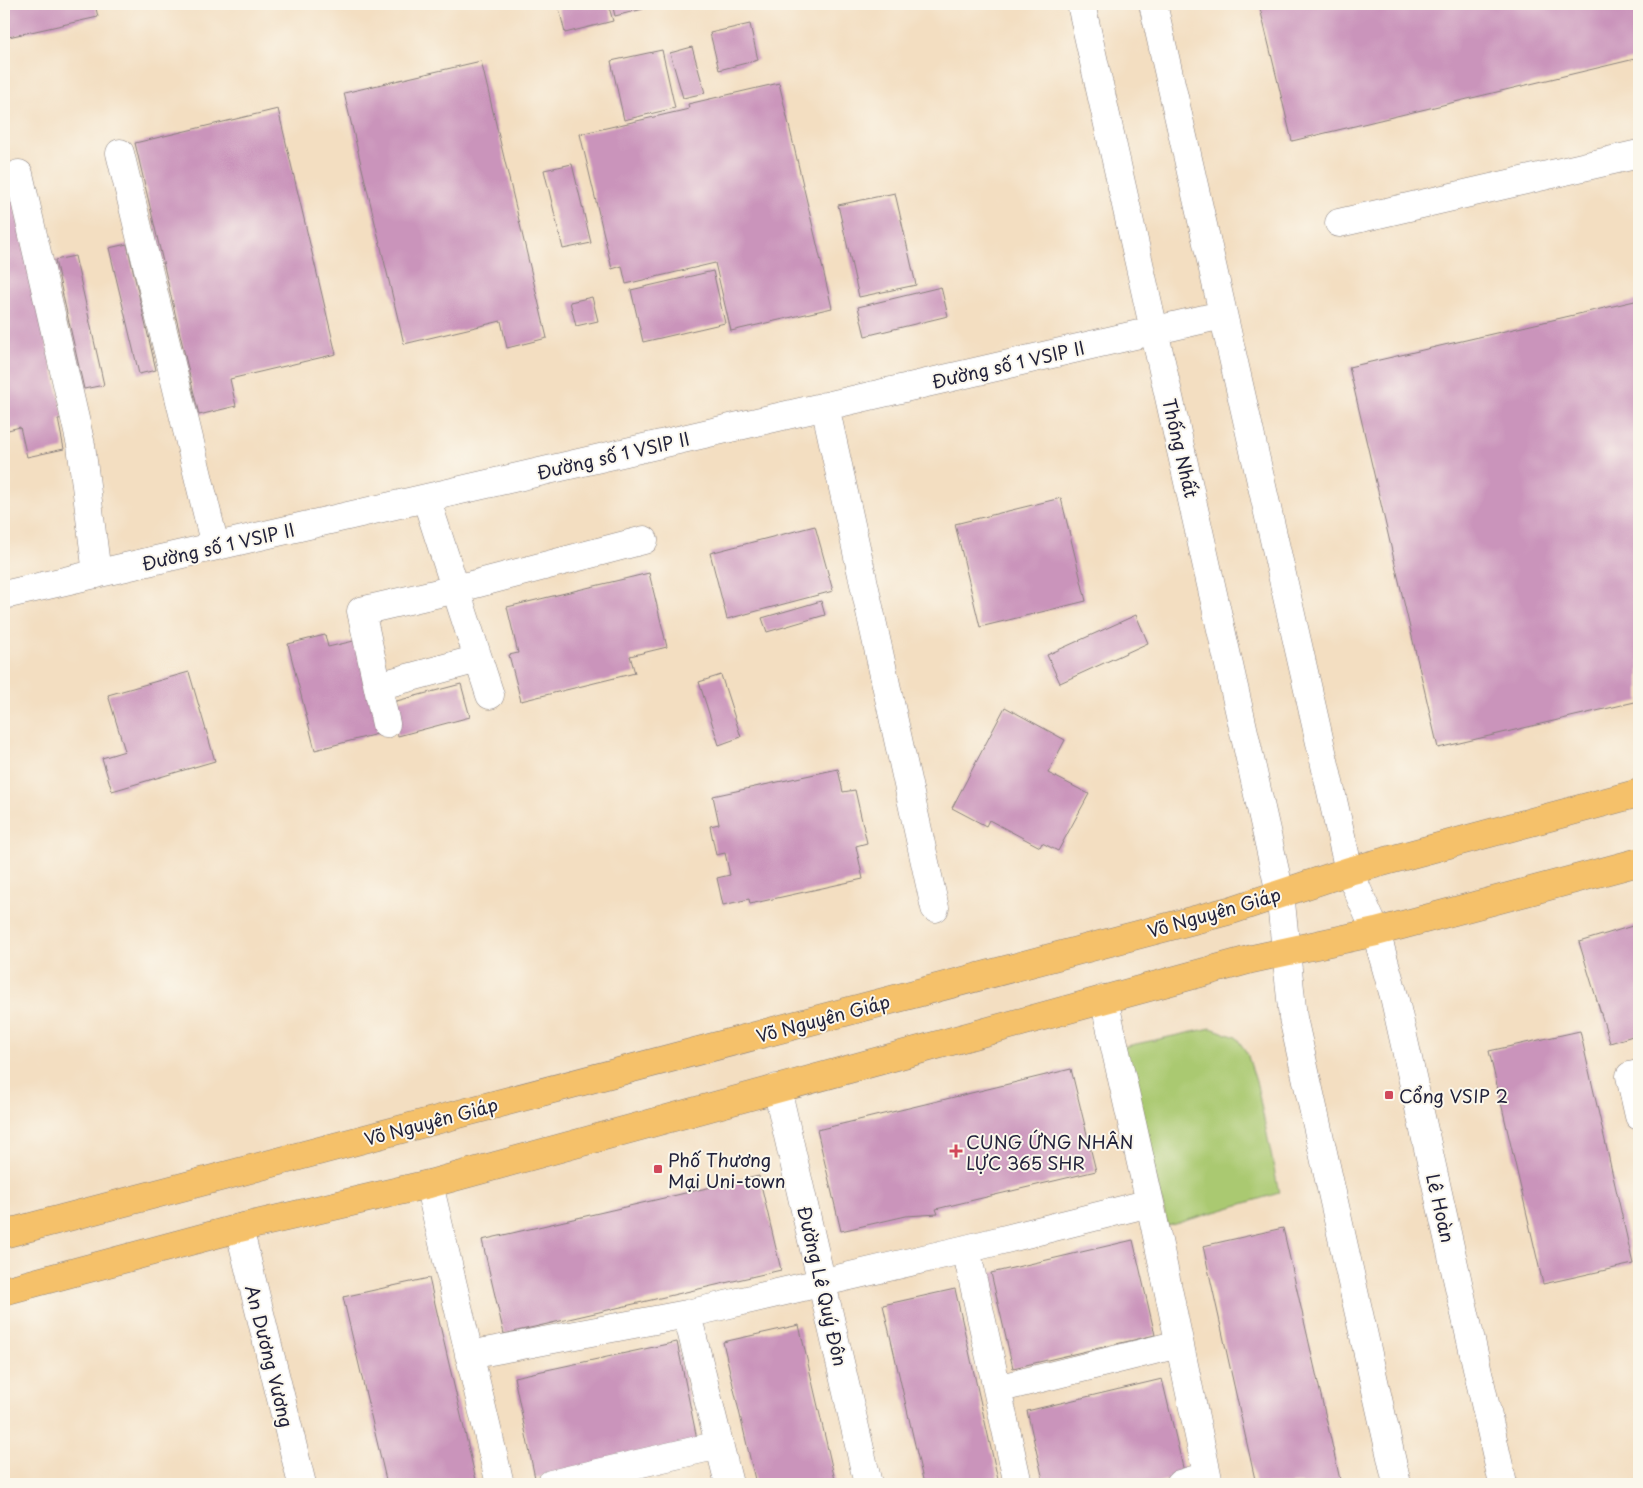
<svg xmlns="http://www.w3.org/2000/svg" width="1643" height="1488" font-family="'Playpen Sans',sans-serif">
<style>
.green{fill:#aac971;stroke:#667656}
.building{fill:#ca94bb}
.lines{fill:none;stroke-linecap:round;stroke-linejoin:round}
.minor-casing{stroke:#8a807e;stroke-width:29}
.major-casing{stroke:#8a807e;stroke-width:29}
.minor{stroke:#fff;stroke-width:28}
.major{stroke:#f5c16b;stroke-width:28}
.poi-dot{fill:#d1495b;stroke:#fbf7ec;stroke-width:2}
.labels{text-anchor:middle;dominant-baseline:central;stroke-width:4;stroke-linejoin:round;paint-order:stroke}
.street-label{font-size:18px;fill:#22223b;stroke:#fbf7ec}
.poi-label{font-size:18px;fill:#22223b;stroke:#fbf7ec;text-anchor:start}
</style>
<rect width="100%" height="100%" fill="#fbf7ec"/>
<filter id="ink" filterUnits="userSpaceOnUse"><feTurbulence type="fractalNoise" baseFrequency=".02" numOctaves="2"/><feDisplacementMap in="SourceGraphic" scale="10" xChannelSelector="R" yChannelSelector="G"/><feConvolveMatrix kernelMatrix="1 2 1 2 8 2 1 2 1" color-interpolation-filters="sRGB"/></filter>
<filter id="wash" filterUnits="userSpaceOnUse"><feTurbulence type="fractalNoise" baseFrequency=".0096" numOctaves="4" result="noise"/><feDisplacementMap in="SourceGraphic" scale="20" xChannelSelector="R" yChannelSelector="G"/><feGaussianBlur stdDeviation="1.12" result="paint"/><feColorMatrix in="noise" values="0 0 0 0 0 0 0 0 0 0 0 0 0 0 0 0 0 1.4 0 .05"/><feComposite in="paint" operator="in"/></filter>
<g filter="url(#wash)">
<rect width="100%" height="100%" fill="#f3dec1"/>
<path class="green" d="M1211,1028L1236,1037L1247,1053L1257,1085L1279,1193L1168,1226L1122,1047Z"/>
<g id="blocks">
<path class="building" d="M4,4H95L98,17L4,38Z
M558,4H608L613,21L565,33Z
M612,4H642L643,9L615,16Z
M1259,4H1639V58L1292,141Z
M750,24L758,60L719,70L710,33Z
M692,47L705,93L683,98L670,53Z
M662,50L675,108L624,120L611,61Z
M481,61L547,338L507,348L501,321L404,344L344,93Z
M779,83L832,308L731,331L715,263L626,284L622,266L612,269L580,134L689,109L688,104Z
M278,109L336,354L230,379L236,406L199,415L135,143Z
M572,164L591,243L563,249L544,170Z
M7,172L64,418L58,419L64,449L27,457L20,427L4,431V173Z
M895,193L916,285L859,297L838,205Z
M127,244L156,370L139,374L109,248Z
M75,256L104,385L84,389L55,260Z
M713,271L725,323L643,342L631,290Z
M941,287L948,316L865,336L858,307Z
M592,297L598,321L576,326L570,302Z
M1639,300V701L1438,748L1349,367Z
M1061,498L1086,601L980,627L955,524Z
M815,526L833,591L727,619L710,553Z
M649,573L667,647L630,656L635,673L521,701L509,655L518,653L507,607Z
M821,601L825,615L767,632L762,618Z
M1136,615L1148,643L1060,683L1047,655Z
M325,635L328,647L358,640L381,733L315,750L288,644Z
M189,672L215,761L112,791L102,758L125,751L108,695Z
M721,675L741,737L719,745L699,682Z
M461,684L470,717L398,736L389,703Z
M1005,707L1065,740L1048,773L1089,794L1058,851L1042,843L1040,847L989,820L986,826L952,808Z
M838,769L843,792L855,790L867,843L856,846L863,879L750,904L749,899L723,905L717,878L730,875L725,853L716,855L710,826L719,824L713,796Z
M1639,924V1034L1610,1043L1579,942Z
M1580,1031L1633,1264L1543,1284L1489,1051Z
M1071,1069L1096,1171L936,1209L938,1214L906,1216L841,1231L817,1130Z
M759,1176L781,1270L504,1334L482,1240Z
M1283,1228L1341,1484H1256L1203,1246Z
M1133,1240L1155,1335L1013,1368L991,1273Z
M429,1278L477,1484H387L343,1297Z
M955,1289L999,1484H924L883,1305Z
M799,1325L836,1484H756L723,1342Z
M677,1342L698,1444L535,1478L514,1377Z
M1162,1379L1185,1476L1150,1484H1044L1027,1411Z"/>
</g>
</g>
<g filter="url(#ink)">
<use href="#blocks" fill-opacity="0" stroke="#8a807e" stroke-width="1"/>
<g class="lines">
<defs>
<path id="minor" d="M1081,4L1280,893L1293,1018L1397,1484
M1153,4L1349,871L1376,932L1394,996L1503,1484
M120,153L215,546
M19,174L81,445L97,574
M1339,223L1639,154
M825,406L935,908
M426,498L490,695
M4,595L1222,315
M378,686L478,659
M386,724L361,611L456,589L644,540
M1104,999L1150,1203L1209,1484
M1639,1074L1630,1076L1639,1116
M777,1088L868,1484
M429,1184L500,1484
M239,1228L302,1484
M966,1249L1018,1484
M687,1314L729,1484
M469,1355L687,1314L966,1249L1150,1203
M997,1389L1179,1344
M551,1484L719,1445
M1180,1484L1207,1476"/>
<path id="major" d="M4,1234L1232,910L1349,871L1639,793
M4,1291L239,1228L429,1184L1252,959L1376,932L1639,862"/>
</defs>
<use href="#minor" class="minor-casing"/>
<use href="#major" class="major-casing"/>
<use href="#minor" class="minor"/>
<use href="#major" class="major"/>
</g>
</g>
<g class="poi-dot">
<rect x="1384" y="1090" width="10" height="10" rx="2.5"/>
<path d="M953.5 1143.5h5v5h5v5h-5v5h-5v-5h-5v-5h5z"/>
<rect x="653" y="1164" width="10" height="10" rx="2.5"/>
</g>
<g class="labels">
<g class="street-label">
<text transform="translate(1008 364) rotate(-13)">Đường số 1 VSIP II</text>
<text transform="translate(1181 448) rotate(77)">Thống Nhất</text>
<text transform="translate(613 455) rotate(-13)">Đường số 1 VSIP II</text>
<text transform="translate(218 546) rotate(-13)">Đường số 1 VSIP II</text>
<text transform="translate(1214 912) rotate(-16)">Võ Nguyên Giáp</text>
<text transform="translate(823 1018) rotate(-15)">Võ Nguyên Giáp</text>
<text transform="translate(431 1121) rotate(-15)">Võ Nguyên Giáp</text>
<text transform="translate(1441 1208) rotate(77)">Lê Hoàn</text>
<text transform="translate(823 1286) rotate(77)">Đường Lê Quý Đôn</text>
<text transform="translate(270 1356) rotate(76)">An Dương Vương</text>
</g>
<g class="poi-label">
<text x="1399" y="1095">Cổng VSIP 2</text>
<text x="966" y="1141">CUNG ỨNG NHÂN<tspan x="966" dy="21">LỰC 365 SHR</tspan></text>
<text x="668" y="1159">Phố Thương<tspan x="668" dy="21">Mại Uni-town</tspan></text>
</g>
</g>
<rect width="1643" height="1488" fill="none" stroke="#fbf7ec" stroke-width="20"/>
</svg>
